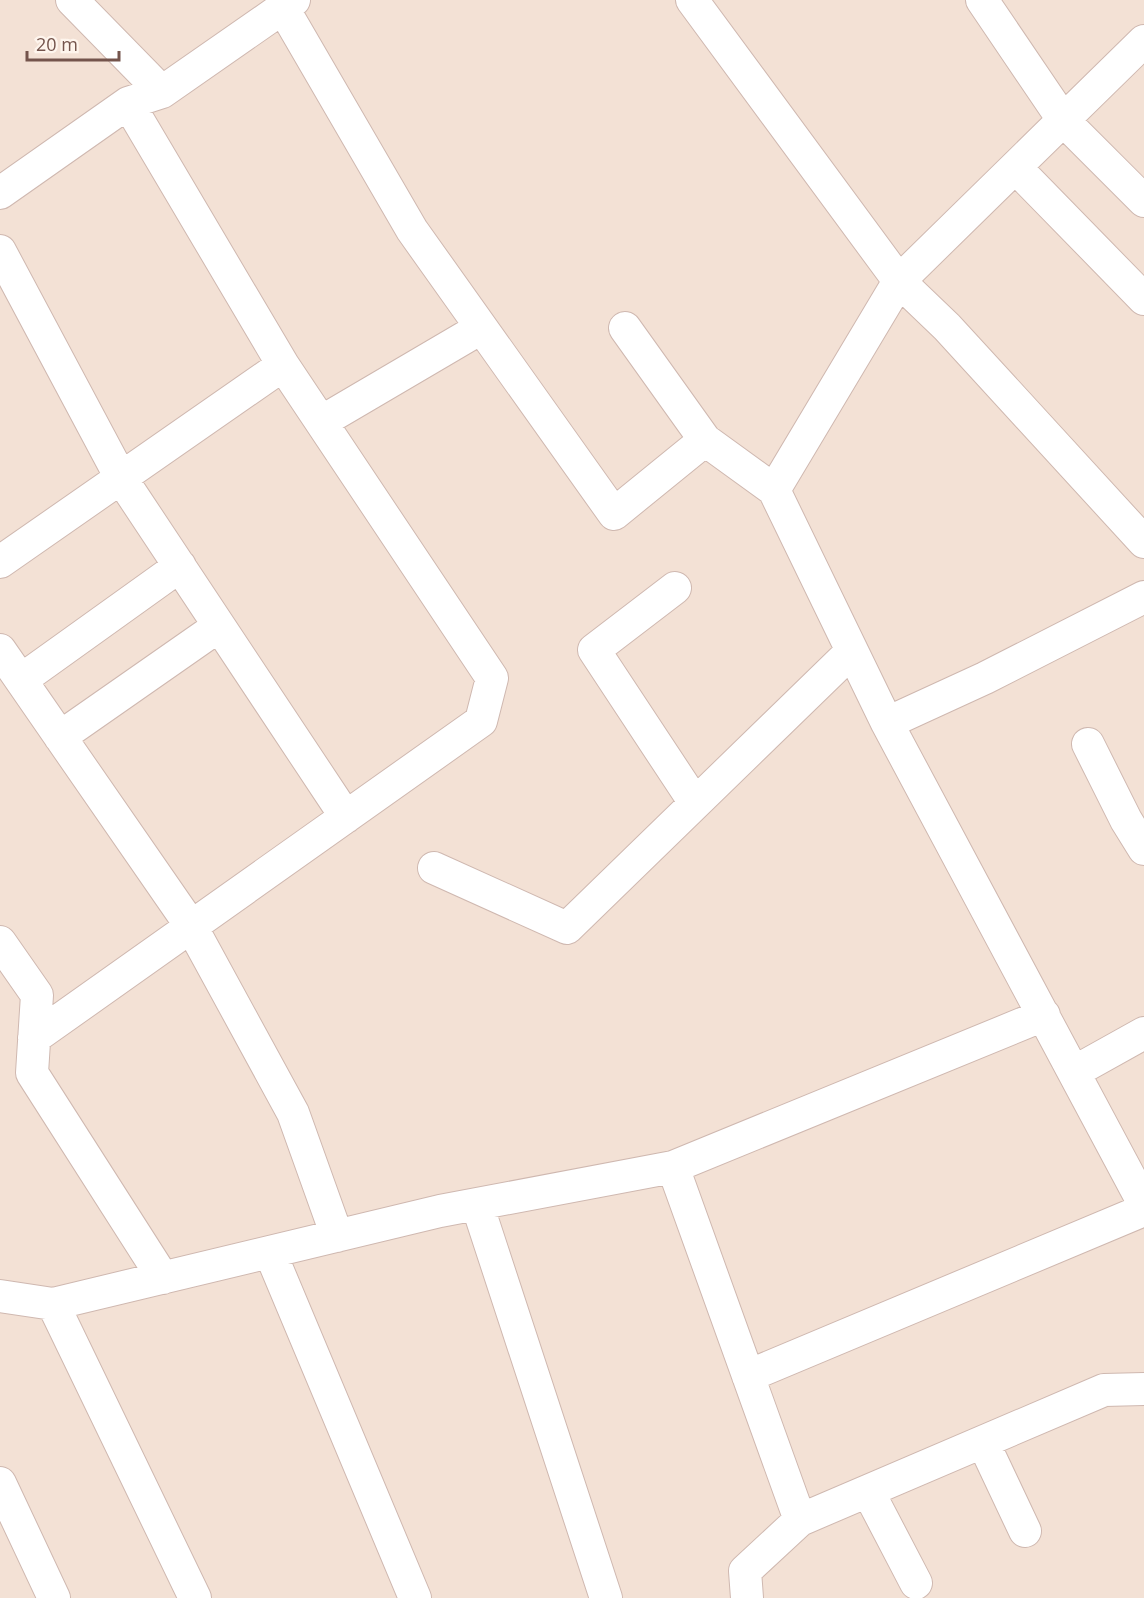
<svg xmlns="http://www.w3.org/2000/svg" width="1144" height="1598" font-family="'Open Sans',sans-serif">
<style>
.residential{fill:#f3e1d5}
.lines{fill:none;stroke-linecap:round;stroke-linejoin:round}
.minor-casing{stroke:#cfb8b0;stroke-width:34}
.minor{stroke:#fff;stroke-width:32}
</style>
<rect width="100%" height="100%" fill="#fcf0e6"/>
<path class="residential" d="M0,0H1144V1598H0Z"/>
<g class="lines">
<defs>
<path id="minor" d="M72,0L162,92
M692,0L899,281L774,490
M982,0L1064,121L1144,201
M283,8L412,230L614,514L705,440L625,328
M1144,41L899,281L947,327L1144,542
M1016,168L1144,299
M0,193L128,103L162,92L294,0
M0,251L121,478L346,817
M321,422L481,328
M705,440L774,490L887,723L1144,1204
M0,562L283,365
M675,588L594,650L695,803
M0,650L191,926L293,1113L337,1236
M21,680L180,566
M887,723L985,678L1144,597
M60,737L219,626
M1088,744L1126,820L1144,849
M434,868L567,928L851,652
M0,942L37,995L32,1073L163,1278
M34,1038L481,721L492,678L283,365L128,103
M1074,1072L1144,1033
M673,1167L800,1520
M477,1204L606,1598
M270,1252L415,1598
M0,1296L53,1304L440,1211L673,1167L1044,1015
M53,1304L195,1598
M748,1376L1144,1210
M983,1442L1025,1531
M0,1483L54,1598
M868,1491L916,1583
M747,1598L745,1571L800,1520L1104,1390L1144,1389"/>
</defs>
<use href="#minor" class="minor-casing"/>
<use href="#minor" class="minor"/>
</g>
<path d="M27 51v9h92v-9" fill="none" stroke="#74544c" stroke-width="3"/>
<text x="36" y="51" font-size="18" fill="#74544c" stroke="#fef5ed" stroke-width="4.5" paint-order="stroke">20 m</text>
</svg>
